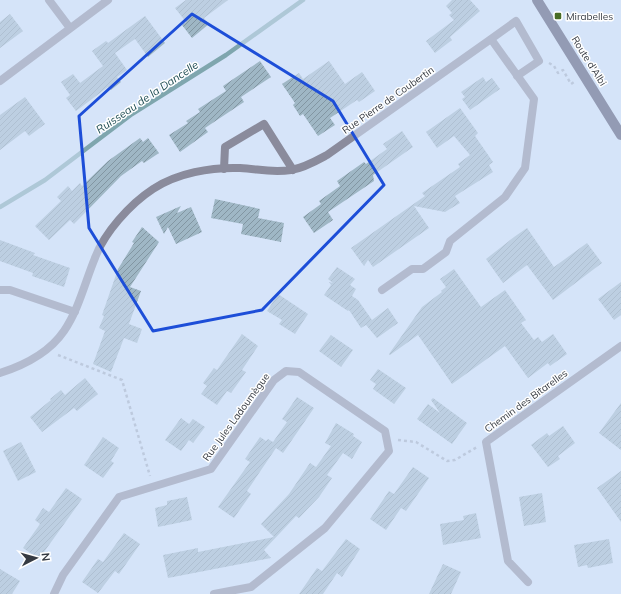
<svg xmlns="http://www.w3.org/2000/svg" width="621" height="594" font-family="Mulish,sans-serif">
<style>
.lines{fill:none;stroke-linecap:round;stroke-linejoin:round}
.stream{stroke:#7fa6ae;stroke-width:4.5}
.building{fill:url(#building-hatch)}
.path{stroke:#a1acbd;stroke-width:2.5;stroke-dasharray:3 3;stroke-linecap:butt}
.street{stroke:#8a8b9c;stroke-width:8}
.primary{stroke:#444460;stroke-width:10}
.marked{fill:none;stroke:#1d4ed8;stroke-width:3;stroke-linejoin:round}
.poi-dot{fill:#486c25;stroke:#fff;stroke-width:1.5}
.labels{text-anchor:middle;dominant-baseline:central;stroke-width:3;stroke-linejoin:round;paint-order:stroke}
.poi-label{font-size:10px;fill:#353a42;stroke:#fff;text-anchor:start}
.street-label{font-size:10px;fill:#353a42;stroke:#fff}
.water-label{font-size:11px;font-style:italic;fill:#1b4a51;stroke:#fff}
</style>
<defs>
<pattern id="building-hatch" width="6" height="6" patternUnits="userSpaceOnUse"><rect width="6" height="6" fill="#9fb7c5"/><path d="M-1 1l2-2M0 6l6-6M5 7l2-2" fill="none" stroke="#8296a2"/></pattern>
</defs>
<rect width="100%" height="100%" fill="#d6e4f9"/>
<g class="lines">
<path class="stream" d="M0,207L45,180L132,114L226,55L303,0"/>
</g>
<path class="building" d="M186,0H228L204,18L209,24L192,38L182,25L186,22L175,8Z
M452,0H470L480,11L450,37L452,40L435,53L426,41L454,20L449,15L452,13L446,6Z
M10,14L23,31L0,48V22Z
M145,16L165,43L148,57L135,39L115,53L127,70L117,77L121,82L111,90L108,87L76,111L66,98L70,95L61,82L73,74L80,83L103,66L92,51L106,41L108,43Z
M260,61L271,77L241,97L244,102L205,128L208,132L180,152L169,135L188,123L186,121L200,112L198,109L226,91L223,86Z
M329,61L345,84L362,72L375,91L359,102L357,100L330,118L335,125L318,136L303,114L300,116L293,105L295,103L282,84L299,73L303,79Z
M483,77L486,82L492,78L500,89L470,110L462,99L465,97L461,92Z
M25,97L45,124L29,136L25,131L0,150V115Z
M460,108L478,133L475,136L493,162L489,165L493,172L455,196L460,203L445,212L414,206L429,228L373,267L368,260L364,266L351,248L425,196L422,193L460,167L458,164L470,155L454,136L437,148L426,132Z
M402,131L413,147L373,175L374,181L328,212L333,220L314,233L303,217L321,204L319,201L340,186L337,181L364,162L366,164L387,149L383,144Z
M140,138L143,142L148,138L159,153L144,163L142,161L121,176L74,224L70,220L49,240L35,226L61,201L57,197L68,186L72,191L80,183L82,186L108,161Z
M215,199L260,209L258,218L284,223L281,242L241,234L243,224L211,218Z
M181,206L177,213L191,207L202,232L176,244L168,227L164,234L156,217Z
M142,227L159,242L130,287L141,291L129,324L142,329L137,343L124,338L111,372L93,364L105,331L99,328L104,316L102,315L118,269L134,243L132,242Z
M527,228L554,267L587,243L602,263L553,300L527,265L503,283L486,259L514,237Z
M0,240L35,253L33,255L70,268L64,287L32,276L33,273L0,261Z
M337,267L355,279L350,285L356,289L352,296L358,300L372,320L388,308L398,323L377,338L366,325L361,328L349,310L348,311L324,295L331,285L329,282L333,283L328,279Z
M454,269L481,307L505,290L526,320L521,323L534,340L538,337L542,342L553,334L567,354L550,366L548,363L528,378L505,346L452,384L418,335L390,355L389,354L422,307L442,292L441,291L446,287L440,279Z
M621,282V315L614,320L598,299Z
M278,294L308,314L295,334L279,324L282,320L267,311Z
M242,334L258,346L242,370L246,372L231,393L227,391L217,405L201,394L207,386L203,383L214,368L217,370Z
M331,335L353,350L341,367L319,351Z
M378,369L406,388L394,404L373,389L376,384L370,380Z
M85,378L98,394L77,411L74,408L42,432L30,417L51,400L50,399L61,390L65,395Z
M297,397L314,408L283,453L276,448L247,491L251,494L234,518L218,507L250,462L245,459L260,437L266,441L268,439L273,442L287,422L282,419Z
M433,398L467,423L452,444L417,419L428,404L440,413L431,400Z
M621,403V450L599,433Z
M181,418L189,424L193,419L205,427L193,443L189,440L181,451L165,440Z
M336,423L354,434L353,436L362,442L352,459L343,453L327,475L332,478L319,497L299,518L296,516L264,550L271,558L168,578L163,555L198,548V552L274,537L261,524L289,494L310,463L316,467L331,446L325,443Z
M563,426L575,443L558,456L560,459L548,467L531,445L547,433L549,436Z
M103,437L119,448L111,461L114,463L103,478L84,465Z
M21,442L36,472L18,481L3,451Z
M413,467L429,478L406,511L401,508L386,530L370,519L389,491L394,494Z
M621,471V522L597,488Z
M66,488L82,499L39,559L23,548L40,524L35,520L43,508L49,512Z
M542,493L546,522L524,526L519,497Z
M187,497L192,520L158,527L155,508L167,505V501Z
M476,513L481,538L443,545L440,524L464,520L463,516Z
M124,533L140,544L119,574L115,571L98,593L82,582L98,559L103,562Z
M346,539L360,549L342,577L337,573L323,594H299L317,568L322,571Z
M609,539L613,563L588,568L587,565L578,567L574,545Z
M443,564L461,572L451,594H429Z
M0,569L20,581L12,594H0Z"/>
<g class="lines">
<path class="path" d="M549,63L554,66L558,73L563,70L571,84L574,82
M58,355L122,380L150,476
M398,440L416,442L447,461L455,460L477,447"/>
<path class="street" d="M49,0L70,28
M0,81L108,0
M224,169L225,147L264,124L293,170
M0,290H10L75,312
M382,290L412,269H423L446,252L450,241L505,197L525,168L534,99L491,39L516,21L539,61L517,76
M0,373C25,365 49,353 64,331C79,309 85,282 95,258C104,233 130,204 153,189C177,173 211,167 240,168C259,169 271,173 291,170C304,168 316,161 327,155L491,39
M528,582L508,561L486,442L621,346
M54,594L63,575L119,497L211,469L274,380L286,371L299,372L385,431L389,451L325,528L251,587L214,594"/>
<path class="primary" d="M537,0L621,135"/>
</g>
<path d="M0 0H621V594H0ZM192,14L333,101L384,185L262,310L153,331L89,228L79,116Z" fill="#d6e4f9" fill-opacity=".55" fill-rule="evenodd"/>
<path class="marked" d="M192,14L333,101L384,185L262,310L153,331L89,228L79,116Z"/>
<rect class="poi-dot" x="554" y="12" width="8" height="8" rx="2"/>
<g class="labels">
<g class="poi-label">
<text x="566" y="16">Mirabelles</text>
</g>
<g class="street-label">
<text transform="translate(589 61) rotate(58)">Route d'Albi</text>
<text transform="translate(388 100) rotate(-35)">Rue Pierre de Coubertin</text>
<text transform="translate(526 401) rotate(-36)">Chemin des Bitarelles</text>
<text transform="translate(236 417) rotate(-54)">Rue Jules Ladoumègue</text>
</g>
<g class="water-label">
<text transform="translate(147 97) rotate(-34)">Ruisseau de la Dancelle</text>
</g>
</g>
<g transform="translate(36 558) rotate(84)" stroke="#ffffff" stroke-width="3" paint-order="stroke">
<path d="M0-3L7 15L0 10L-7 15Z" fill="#353a42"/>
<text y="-6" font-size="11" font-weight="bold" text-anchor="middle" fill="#353a42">N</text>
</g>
</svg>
